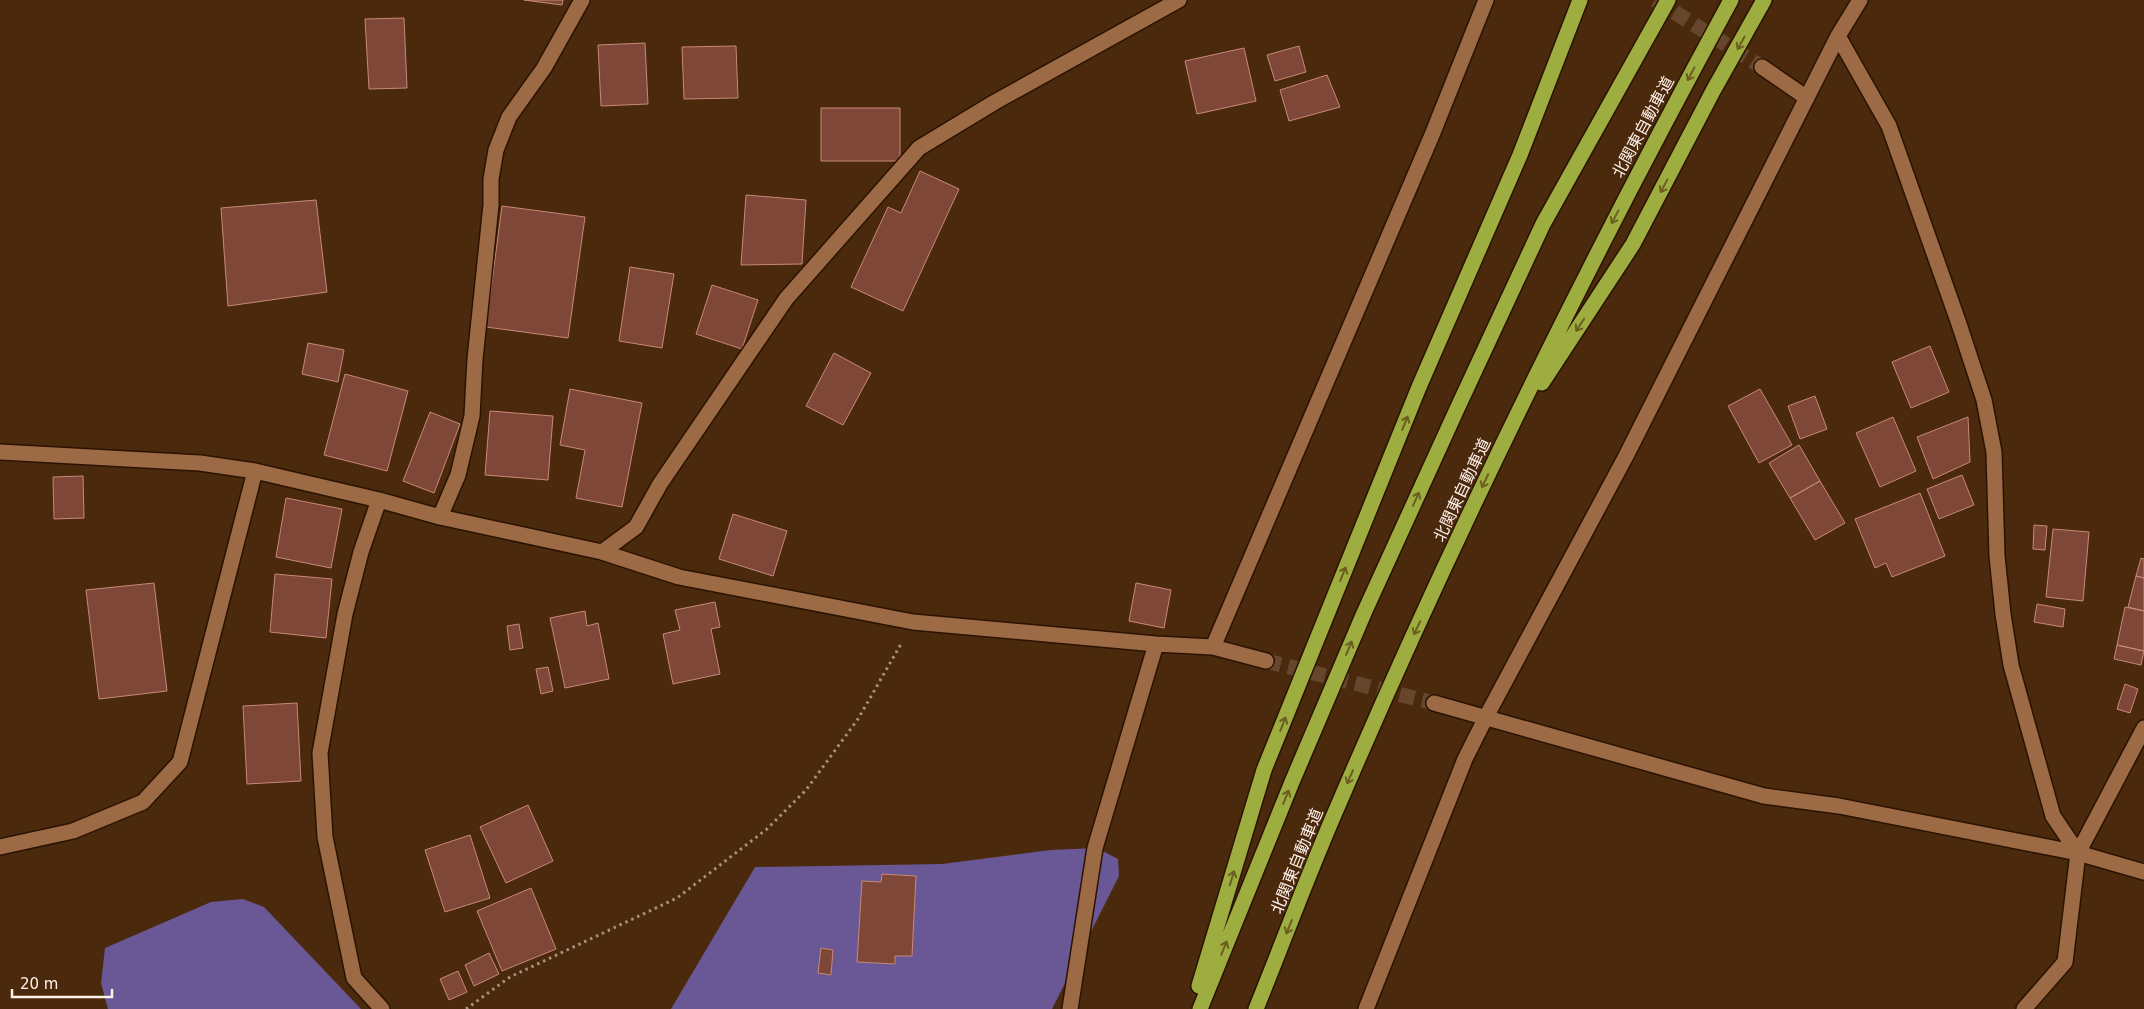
<svg xmlns="http://www.w3.org/2000/svg" width="2144" height="1009" font-family="'DejaVu Sans','Noto Sans JP',sans-serif">
<style>
.forest{fill:#6a5796}
.building{fill:#7f4737;stroke:#c88977}
.lines{fill:none;stroke-linecap:round;stroke-linejoin:round}
.minor-tunnel{stroke:#66472d;stroke-width:15;stroke-dasharray:15 8;stroke-linecap:butt}
.minor-casing{stroke:#2b1302;stroke-width:18}
.highway-casing{stroke:#2b1302;stroke-width:18}
.path{stroke:#a7917f;stroke-width:3;stroke-dasharray:2.5 4;stroke-linecap:butt}
.minor{stroke:#9c6a45;stroke-width:15}
.highway{stroke:#9dad40;stroke-width:15}
.oneway{stroke:#6c5e21}
.labels{text-anchor:middle;dominant-baseline:central;stroke-width:4;stroke-linejoin:round;paint-order:stroke}
.street-label{font-size:16px;fill:#fdf1ea;stroke:#4b290c}
</style>
<rect width="100%" height="100%" fill="#4b290c"/>
<path class="forest" d="M1097,848L1118,859L1119,876L1052,1009H671L755,867L942,864L1050,850Z
M243,899L264,907L361,1009H108L101,983L105,948L211,902Z"/>
<path class="building" d="M524,0H563L562,5Z
M404,18L407,88L369,89L365,19Z
M645,43L648,104L601,106L598,45Z
M736,46L738,98L684,99L682,47Z
M1299,46L1306,72L1275,81L1267,55Z
M1244,48L1256,101L1197,114L1185,61Z
M1327,75L1340,107L1289,121L1280,90Z
M821,108H900V161H821Z
M920,171L959,189L903,311L851,287L888,207L901,213Z
M746,195L806,200L802,264L741,265Z
M316,200L327,292L228,306L221,208Z
M502,206L585,217L568,338L486,327Z
M630,267L674,274L662,348L619,341Z
M712,285L758,300L742,349L696,334Z
M308,343L344,350L338,382L302,374Z
M1930,346L1949,392L1911,408L1892,362Z
M834,353L871,373L843,425L806,406Z
M345,374L408,391L387,471L324,455Z
M570,389L642,403L622,507L576,498L585,450L560,445Z
M1760,389L1792,445L1759,463L1728,406Z
M1815,396L1827,429L1800,439L1788,406Z
M490,411L553,416L548,480L485,475Z
M430,412L460,424L434,493L403,481Z
M1893,417L1916,471L1880,487L1856,433Z
M1968,417L1970,462L1933,479L1917,437Z
M1799,445L1820,481L1790,498L1769,463Z
M1962,475L1974,505L1939,519L1927,489Z
M83,476L84,518L54,519L53,477Z
M1820,481L1845,523L1815,540L1790,498Z
M1920,493L1945,556L1892,577L1886,563L1875,568L1855,519Z
M286,498L342,509L331,568L276,557Z
M733,514L787,531L773,576L719,559Z
M2034,525L2047,526L2045,550L2033,549Z
M2053,529L2089,532L2083,601L2046,597Z
M2141,558L2144,559V578L2136,576Z
M275,574L332,579L326,638L270,632Z
M2136,576L2144,578V611L2128,607Z
M154,583L167,691L99,699L86,590Z
M1136,583L1171,590L1164,628L1129,621Z
M715,602L720,627L711,629L720,674L673,684L663,634L680,630L675,610Z
M2037,604L2065,609L2063,627L2034,622Z
M2125,607L2144,611V651L2117,645Z
M585,611L587,626L598,623L609,679L565,688L550,618Z
M519,624L523,648L510,650L507,626Z
M2117,645L2144,651L2141,665L2114,659Z
M548,667L553,691L541,694L536,669Z
M2125,684L2138,689L2130,713L2117,709Z
M297,703L301,781L247,784L243,706Z
M528,805L553,861L506,883L480,827Z
M470,835L490,898L445,912L425,850Z
M882,874L916,876L912,956H895V964L857,962L862,881L881,882Z
M531,888L556,949L502,971L477,911Z
M821,948L833,950L831,975L818,973Z
M489,953L499,974L474,986L465,965Z
M458,971L467,992L449,1000L440,979Z"/>
<g class="lines">
<path class="minor-tunnel" d="M1655,0L1762,67
M1266,661L1434,703"/>
<defs>
<path id="minor" d="M1838,36L1889,126L1958,321L1984,400L1994,452L1997,556L2003,614L2011,665L2053,816L2078,853
M1762,67L1807,98
M0,452L200,463L255,471L379,500L440,517L602,552L679,577L913,622L1156,644L1213,647L1266,661
M379,500L361,552L345,614L320,753L325,837L354,978L382,1009
M440,517L458,475L472,416L475,359L491,205V179L496,150L509,117L544,68L582,0
M602,552L636,527L660,484L786,299L919,148L995,102L1179,0
M1213,647L1432,135L1486,0
M1434,703L1764,796L1839,806L2078,853L2144,872
M0,847L73,831L143,802L180,762L255,471
M1070,1009L1095,848L1156,644
M1366,1009L1465,759L1486,717L1626,456L1838,36L1860,0
M2024,1009L2065,962L2078,853L2144,728"/>
<path id="highway" d="M1542,383L1633,244L1713,91L1764,0
M1199,986L1264,770L1419,387L1520,155L1580,0
M1200,1009L1292,782L1364,613L1457,409L1543,224L1668,0
M1256,1009C1284,940 1310,869 1340,801C1457,528 1589,261 1731,0"/>
</defs>
<use href="#minor" class="minor-casing"/>
<use href="#highway" class="highway-casing"/>
<path class="path" d="M466,1009L510,977L677,898L767,829L806,790L858,719L901,644"/>
<use href="#minor" class="minor"/>
<use href="#highway" class="highway"/>
</g>
<defs><path id="oneway-shaft" d="M-6 0H5M1.5-3L5.5 0L1.5 3" fill="none" stroke-width="1.6" stroke-linecap="round" stroke-linejoin="round" transform="scale(1.25)"/></defs>
<g class="oneway">
<use href="#oneway-shaft" transform="translate(1741 43) rotate(119)"/>
<use href="#oneway-shaft" transform="translate(1691 74) rotate(118)"/>
<use href="#oneway-shaft" transform="translate(1664 186) rotate(118)"/>
<use href="#oneway-shaft" transform="translate(1615 217) rotate(118)"/>
<use href="#oneway-shaft" transform="translate(1580 325) rotate(123)"/>
<use href="#oneway-shaft" transform="translate(1405 423) rotate(-68)"/>
<use href="#oneway-shaft" transform="translate(1485 481) rotate(115)"/>
<use href="#oneway-shaft" transform="translate(1416 499) rotate(-66)"/>
<use href="#oneway-shaft" transform="translate(1343 574) rotate(-68)"/>
<use href="#oneway-shaft" transform="translate(1417 628) rotate(115)"/>
<use href="#oneway-shaft" transform="translate(1349 648) rotate(-67)"/>
<use href="#oneway-shaft" transform="translate(1283 724) rotate(-68)"/>
<use href="#oneway-shaft" transform="translate(1350 777) rotate(114)"/>
<use href="#oneway-shaft" transform="translate(1286 797) rotate(-68)"/>
<use href="#oneway-shaft" transform="translate(1232 878) rotate(-73)"/>
<use href="#oneway-shaft" transform="translate(1289 927) rotate(112)"/>
<use href="#oneway-shaft" transform="translate(1224 948) rotate(-68)"/>
</g>
<g class="labels">
<g class="street-label">
<text transform="translate(1643 127) rotate(-62)">北関東自動車道</text>
<text transform="translate(1462 490) rotate(-65)">北関東自動車道</text>
<text transform="translate(1297 861) rotate(-68)">北関東自動車道</text>
</g>
</g>
<path d="M12 989v8h100v-8" fill="none" stroke="#fdf1ea" stroke-width="2.5"/>
<text x="20" y="989" font-size="15" fill="#fdf1ea" stroke="#4b290c" stroke-width="4" paint-order="stroke">20 m</text>
</svg>
